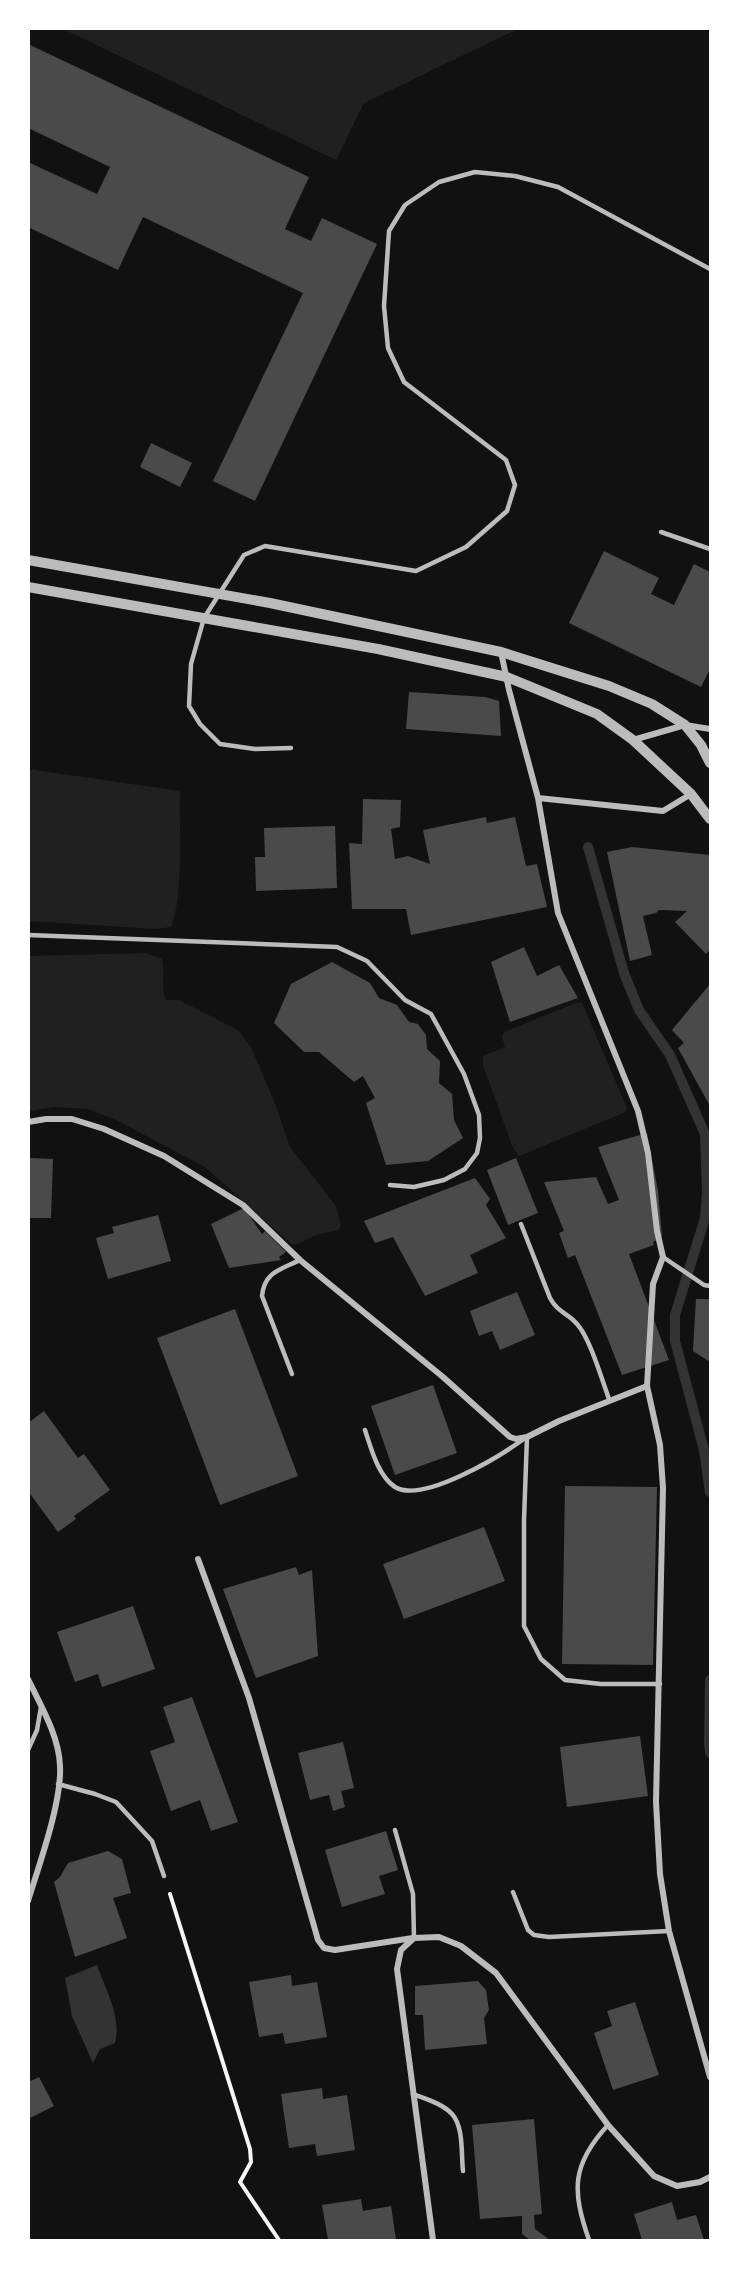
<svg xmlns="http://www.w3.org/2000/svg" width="739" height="2269" font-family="Spectral,serif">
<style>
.green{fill:#202020}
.water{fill:#333}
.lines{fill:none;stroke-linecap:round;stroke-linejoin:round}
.stream{stroke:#333;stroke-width:10}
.building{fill:#4a4a4a}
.path{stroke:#f5f5f5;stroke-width:4}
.service{stroke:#bcbcbc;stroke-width:4.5}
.minor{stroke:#bcbcbc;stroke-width:6}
.tertiary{stroke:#bcbcbc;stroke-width:10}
</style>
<rect width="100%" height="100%" fill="#111"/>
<path class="green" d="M63,29H518L364,103L336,160Z
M28,769L180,791C179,828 184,895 171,927L156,929L29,921Z
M147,953L162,959C166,973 160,987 166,1000H179L238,1030L251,1047L276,1106L290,1147L336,1206L341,1226L338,1230L316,1235L298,1244H291L205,1167L116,1120L88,1109L54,1107L29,1111V956Z
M578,1002L582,1003L627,1108L626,1112L519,1156L513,1148L483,1065V1056L505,1047L502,1037L504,1032Z"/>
<path class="water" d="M97,1965C105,1988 122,2018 115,2043L100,2049L93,2063L72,2016L65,1978Z"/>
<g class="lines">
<path class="stream" d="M588,847L624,973L639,1010L670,1055L705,1134L707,1193L705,1218L675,1315V1341L704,1450L710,1492
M710,1680L709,1744L710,1753"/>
</g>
<path class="building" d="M28,44L309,177L285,229L311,241L322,218L377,244L255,501L213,481L303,293L143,217L118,270L28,227V162L97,194L110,167L28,128Z
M151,443L192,463L180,487L140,467Z
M604,551L659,578L651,594L674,605L694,564L710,572V669L701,687L569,623Z
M409,692L485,697L499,701L501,736L406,729Z
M363,799L401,800L400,827L391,829L395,859L408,856L430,864L423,830L486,817L487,823L515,817L526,866L537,864L547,907L411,935L406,909H352L349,843L362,844Z
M335,826L337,888L256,891L255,857H265L264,828Z
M632,847L710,855V950L706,954L675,922L687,911L659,910L656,913L643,916L652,955L630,961L607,852Z
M524,947L537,976L559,965L578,998L510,1022L491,962Z
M332,962L370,983L379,998L397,1005L409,1022L418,1024L426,1035L427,1049L440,1061L439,1083L452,1094L454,1120L463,1138L428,1161L386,1165L366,1103L375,1098L363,1076L354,1082L319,1052H304L274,1023L291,984Z
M710,984V1106L678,1048L684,1043L672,1030Z
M647,1133L658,1191L662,1237L653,1242L654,1245L629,1254L669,1360L622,1375L575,1255L568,1258L559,1233L564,1231L544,1182L596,1177L608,1204L619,1200L598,1147Z
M28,1158L53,1159L51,1218H28Z
M516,1158L538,1213L508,1225L487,1170Z
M475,1178L490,1199L486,1205L506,1238L470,1255L478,1273L425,1296L393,1237L375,1243L364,1221Z
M244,1208L262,1234L265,1231L286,1252L279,1257L281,1260L229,1268L211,1224Z
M158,1215L171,1261L108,1279L96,1238L114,1233L112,1227Z
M517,1292L535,1335L500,1350L492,1331L479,1336L470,1311Z
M696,1299H710V1362L693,1351Z
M235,1309L298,1476L220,1505L157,1338Z
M433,1385L457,1453L395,1475L371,1406Z
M44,1411L78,1458L84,1454L110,1490L74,1516L76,1519L58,1532L28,1491V1423Z
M565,1486L657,1487L653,1665L562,1664Z
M484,1527L505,1581L404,1619L383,1564Z
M296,1567L299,1575L312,1570L318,1656L256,1678L223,1589Z
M133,1606L155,1669L102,1687L98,1674L75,1682L57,1632Z
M192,1697L238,1822L211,1831L200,1800L171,1811L150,1751L175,1742L163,1707Z
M640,1736L648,1796L567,1807L560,1747Z
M343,1742L354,1788L341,1791L345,1807L333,1811L329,1795L310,1800L298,1753Z
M386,1831L398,1870L379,1876L385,1894L342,1907L325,1850Z
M108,1851L122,1859L131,1893L113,1898L127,1938L75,1957L54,1882L60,1877L68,1863Z
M291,1975L292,1986L317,1982L327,2037L285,2044L283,2033L259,2037L249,1982Z
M478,1981L486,1990L489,2010L484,2018L487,2044L425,2050L423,2015H415V1986Z
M635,2002L659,2075L613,2090L594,2033L612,2026L607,2011Z
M28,2076L31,2081L39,2077L54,2106L28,2119Z
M322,2088L323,2099L347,2095L355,2150L317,2156L315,2144L289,2148L281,2094Z
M534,2119L542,2214L534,2215L535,2229L550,2240H530L522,2234V2216L480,2219L472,2125Z
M361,2199L363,2211L391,2206L396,2240H328L322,2205Z
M672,2202L677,2220L696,2215L704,2240H642L634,2214Z"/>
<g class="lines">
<path class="path" d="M170,1894L250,2149L251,2162L240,2182L279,2240"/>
<path class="service" d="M661,532L710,549
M291,748L255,749L220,744L200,724L189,706L191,664L204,618L244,555L265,546L416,571L466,547L507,511L515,485L506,460L404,382L388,348L384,306L389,231L405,205L439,182L475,172L515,176L558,187L710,269
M28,935L337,947L367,961L405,1000L431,1014L464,1074L479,1115L480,1138L477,1153L465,1169L444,1180L414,1187L390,1185
M521,1224L550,1298C558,1313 568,1313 577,1324C590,1338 602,1380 609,1399
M663,1257L704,1285L710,1286
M292,1374L262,1296C264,1272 280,1270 300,1260
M365,1430C371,1448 378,1476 395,1487C423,1504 502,1455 525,1438
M527,1437L524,1520V1626L541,1659L565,1680L601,1684H660
M28,1750L37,1730L41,1707
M58,1784L95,1794L116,1802L152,1841L164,1876
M395,1830L413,1894L414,1938
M513,1892L528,1930L534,1935L549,1937L669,1931
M413,2094C426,2099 443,2104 452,2114C464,2127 461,2155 463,2171
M589,2240C572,2191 571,2165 608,2125"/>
<path class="minor" d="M633,740L685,725L710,729
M538,798L663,811L691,794
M28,1122L46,1119H72L104,1129L164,1156L243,1205L300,1260L443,1377L510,1437L516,1439L527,1437L559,1421L647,1386L653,1284L663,1257L657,1231L648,1153L638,1111L558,913L538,798L509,690L501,652
M647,1386L660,1445L663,1488L656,1802L660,1874L669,1931L710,2077
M198,1559L249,1698L318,1940L324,1948L335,1950L413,1938
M28,1679C41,1706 59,1736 60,1766C62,1802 39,1865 28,1901
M433,2240L397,1969L401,1950L414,1938L439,1937L461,1946L496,1973L608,2125L654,2176L677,2186L700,2182L710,2177"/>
<path class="tertiary" d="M28,560L270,603L501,652L609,686L652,704L685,725L701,745L710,763
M28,587L378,649L507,677L597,714L633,740L691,794L710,819"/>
</g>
<rect width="739" height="2269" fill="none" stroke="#ffffff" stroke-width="60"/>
</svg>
